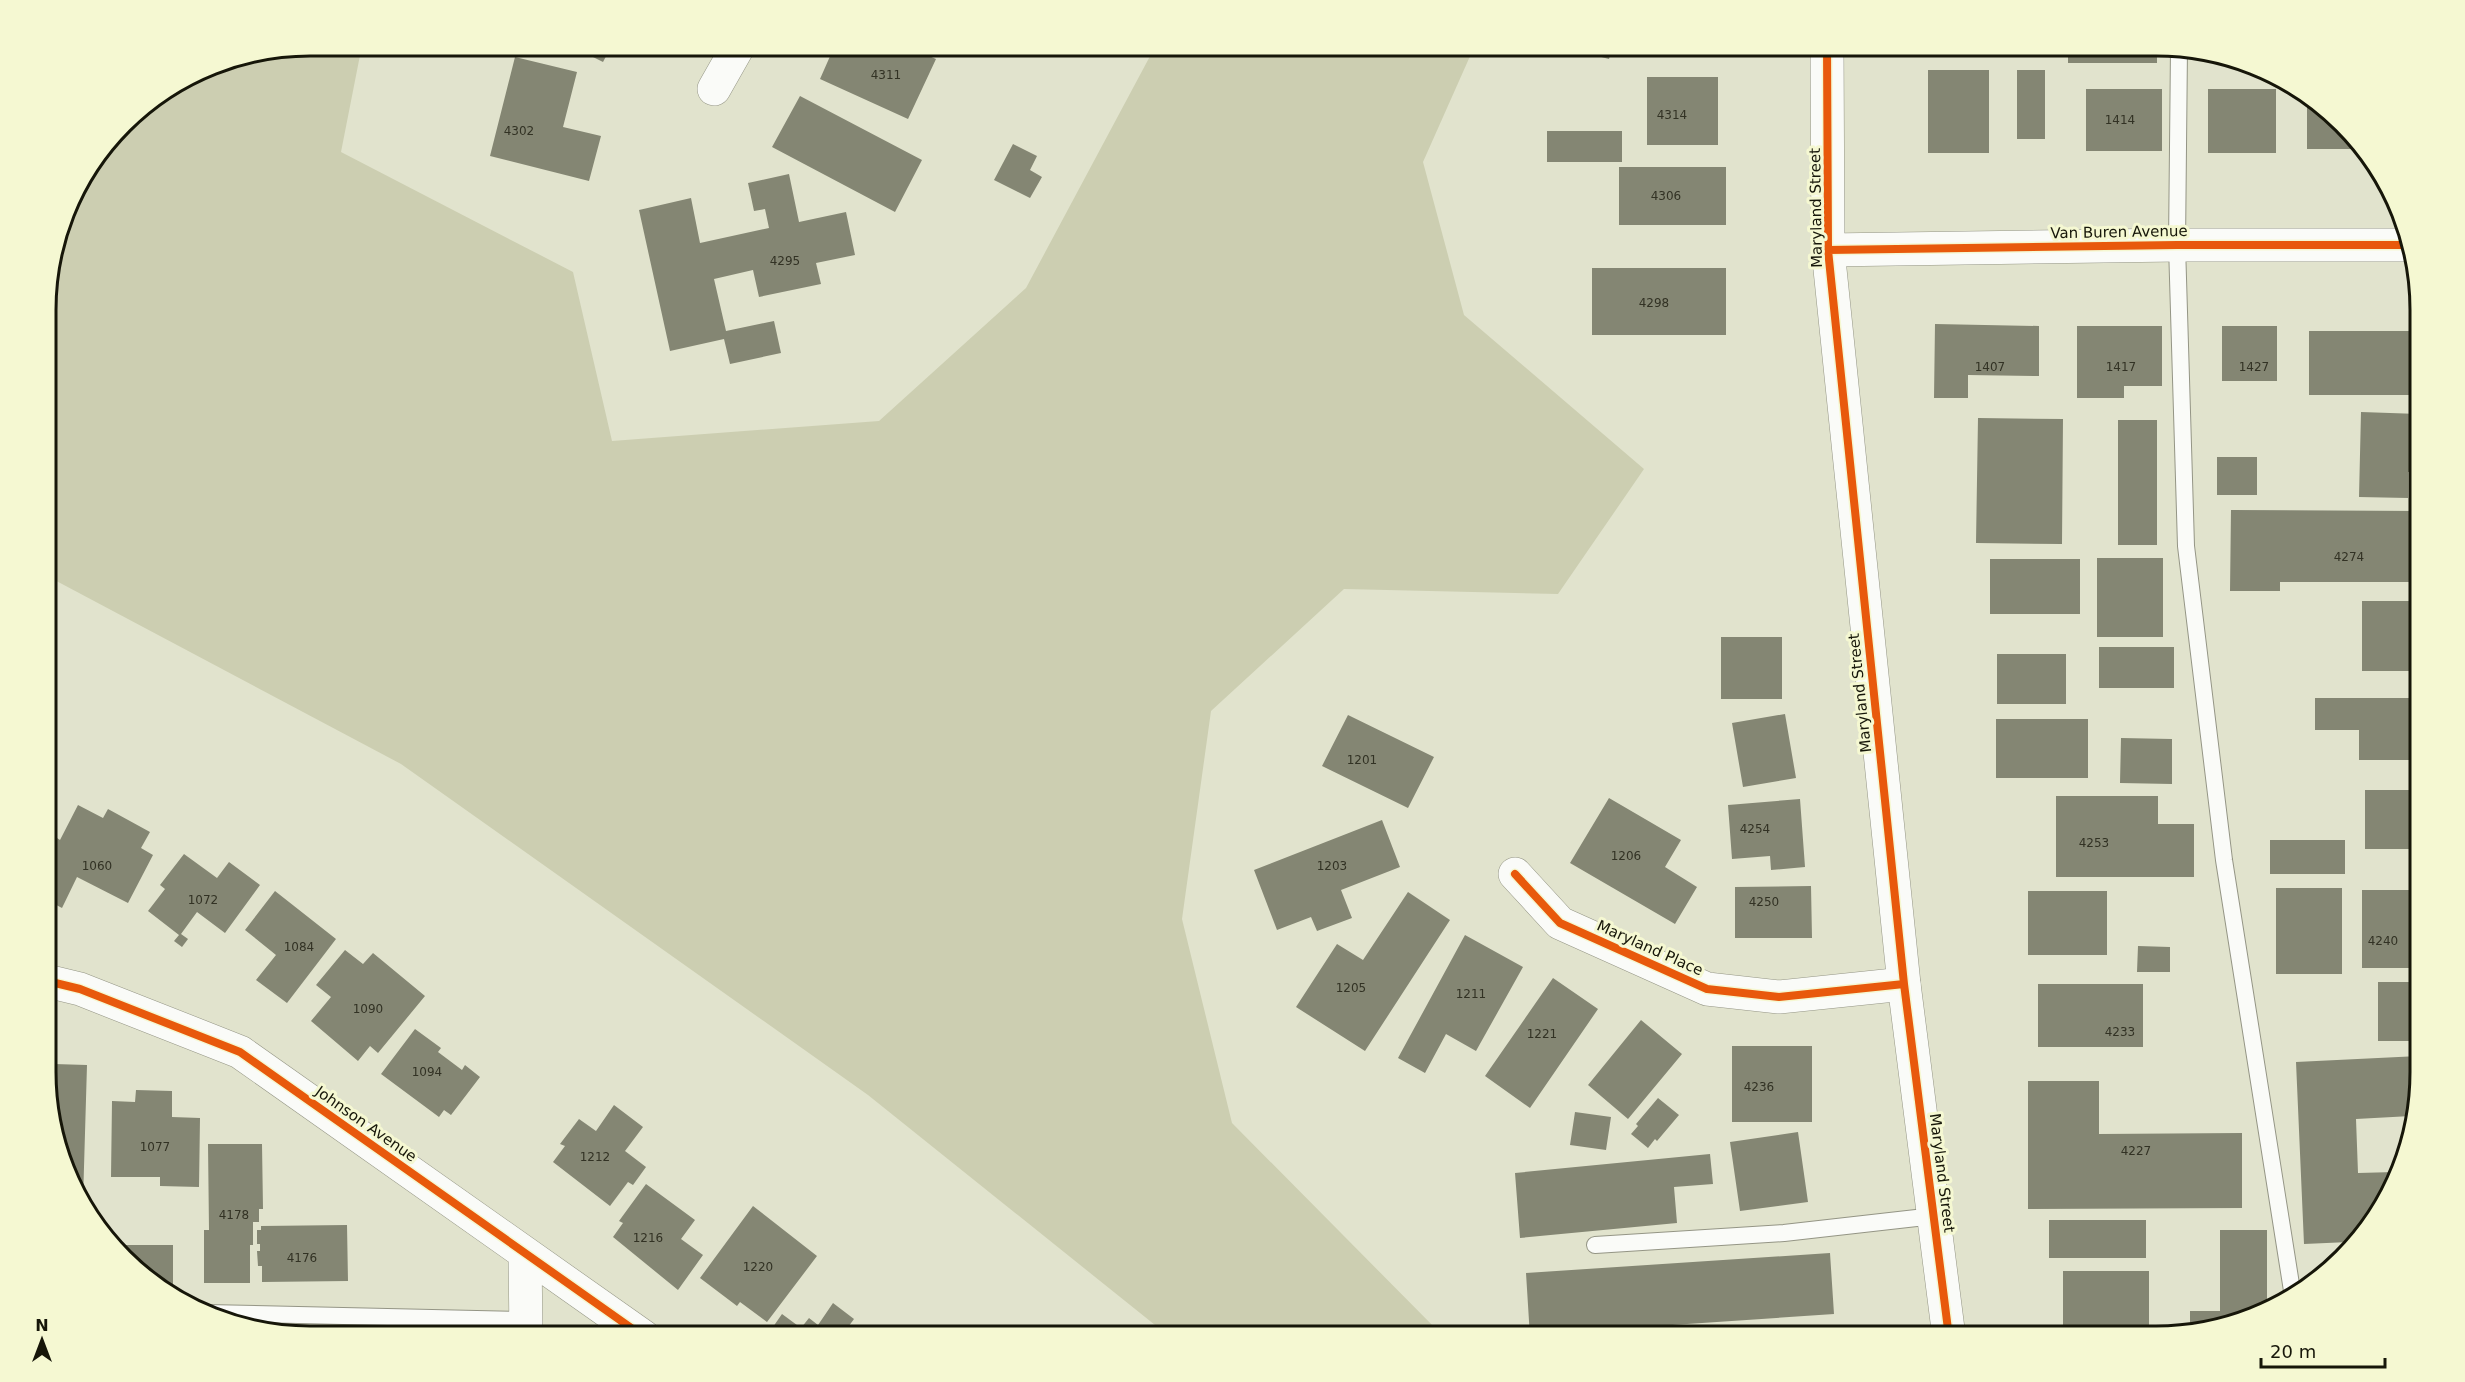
<svg xmlns="http://www.w3.org/2000/svg" width="2465" height="1382" font-family="'DejaVu Sans',sans-serif">
<style>
.green{fill:#ccceb1}
.building{fill:#848673}
.lines{fill:none;stroke-linecap:round;stroke-linejoin:round}
.service-casing{stroke:#949585;stroke-width:18}
.minor-casing{stroke:#949585;stroke-width:34}
.tertiary-casing{stroke:#949585;stroke-width:34}
.service{stroke:#fafbf8;stroke-width:16}
.minor{stroke:#fafbf8;stroke-width:33}
.tertiary{stroke:#fafbf8;stroke-width:33}
.cycleway-casing{stroke:#f5f8d2;stroke-width:11}
.cycleway{stroke:#e8590c;stroke-width:8}
.labels{text-anchor:middle;dominant-baseline:central;stroke-width:6;stroke-linejoin:round;paint-order:stroke}
.number-label{font-size:12px;fill:#323224}
.street-label{font-size:15px;fill:#161609;stroke:#f5f8d2}
.rim{fill:none;stroke:#161609;stroke-width:3}
</style>
<rect width="100%" height="100%" fill="#e1e3cd"/>
<path class="green" d="M310,45H362L341,152L573,272L612,441L879,421L1026,288L1156,45H1475L1423,162L1464,315L1644,469L1558,594L1344,589L1211,711L1182,919L1232,1123L1444,1337H1170L868,1095L401,764L47,576V275L72,192L135,111L209,65Z"/>
<path class="building" d="M569,45H612L603,62Z
M835,45H904L936,59L908,119L820,79Z
M1555,45H1613L1609,59Z
M2068,45H2157V63H2068Z
M515,57L577,72L563,127L601,136L589,181L490,156Z
M1928,70H1989V153H1928Z
M2017,70H2045V139H2017Z
M1647,77H1718V145H1647Z
M2086,89H2162V151H2086Z
M2208,89H2276V153H2208Z
M800,96L922,160L895,212L772,147Z
M2307,99L2360,149H2307Z
M1547,131H1622V162H1547Z
M1013,144L1037,156L1030,170L1042,177L1030,198L994,180Z
M1619,167H1726V225H1619Z
M789,174L799,222L846,212L855,255L816,263L821,284L759,297L753,270L714,279L726,331L774,321L781,353L730,364L724,339L670,351L639,210L691,198L700,243L769,228L765,209L754,211L748,183Z
M1592,268H1726V335H1592Z
M1935,324L2039,326V376L1968,375V398H1934Z
M2077,326H2162V386H2124V398H2077Z
M2222,326H2277V381H2222Z
M2309,331H2419V395H2309Z
M2361,412L2419,414V472H2408V498L2359,497Z
M1978,418L2063,419L2062,544L1976,543Z
M2118,420H2157V545H2118Z
M2217,457H2257V495H2217Z
M2231,510L2419,511V582H2280V591H2230Z
M2097,558H2163V637H2097Z
M1990,559H2080V614H1990Z
M2362,601H2419V671H2362Z
M1721,637H1782V699H1721Z
M2099,647H2174V688H2099Z
M1997,654H2066V704H1997Z
M2315,698H2419V760H2359V730H2315Z
M1785,714L1796,778L1743,787L1732,723Z
M1348,715L1434,757L1408,808L1322,766Z
M1996,719H2088V778H1996Z
M2121,738L2172,739V784L2120,783Z
M2365,790H2419V849H2365Z
M2056,796H2158V824H2194V877H2056Z
M1609,798L1681,840L1665,867L1697,887L1675,924L1570,863Z
M1800,799L1805,867L1771,870L1770,856L1732,859L1728,805Z
M78,805L103,818L108,809L150,832L141,848L153,855L128,903L77,877L62,908L47,900V854L50,855L52,851L48,849L54,836L60,840Z
M1382,820L1400,867L1341,890L1352,918L1317,931L1311,917L1277,930L1254,870Z
M2270,840H2345V874H2270Z
M184,854L217,878L229,862L260,885L225,933L197,912L181,934L188,939L182,947L174,941L179,935L148,911L165,889L160,885Z
M1811,886L1812,938H1735V887Z
M2276,888H2342V974H2276Z
M2362,890H2419V968H2362Z
M275,891L336,939L287,1003L256,980L276,955L245,930Z
M2028,891H2107V955H2028Z
M1408,892L1450,920L1365,1051L1296,1007L1337,944L1363,960Z
M1465,935L1523,967L1476,1051L1446,1034L1425,1073L1398,1058Z
M2138,946L2170,947V972H2137Z
M345,950L363,964L373,953L425,996L378,1053L370,1046L358,1061L311,1021L331,997L316,985Z
M1553,978L1598,1009L1530,1108L1485,1076Z
M2378,982H2419V1041H2378Z
M2038,984H2143V1047H2038Z
M1641,1020L1682,1054L1628,1119L1588,1085Z
M415,1029L441,1048L438,1052L462,1070L465,1065L480,1077L451,1115L444,1110L439,1117L381,1074Z
M1732,1046H1812V1122H1732Z
M2419,1056V1089L2411,1116L2356,1119L2358,1173L2395,1172L2385,1204L2349,1242L2304,1244L2296,1062Z
M54,1064L87,1065L83,1201L47,1107V1077H54Z
M2028,1081H2099V1134L2242,1133V1208L2028,1209Z
M136,1090L172,1091V1117L200,1118L199,1187L160,1186V1177H111L112,1101L135,1102Z
M1658,1098L1679,1115L1657,1141L1655,1139L1648,1148L1631,1134L1638,1126L1636,1124Z
M614,1105L643,1127L625,1151L646,1167L633,1185L628,1182L610,1206L553,1162L565,1146L560,1144L579,1119L596,1131Z
M1575,1112L1611,1117L1606,1150L1570,1145Z
M1798,1132L1808,1202L1740,1211L1730,1142Z
M208,1144H262L263,1209H259V1222H253V1245H250V1283H204V1230H209Z
M1710,1154L1713,1184L1674,1187L1677,1223L1520,1238L1515,1173Z
M646,1184L695,1220L681,1239L703,1255L678,1290L613,1237L623,1223L619,1221Z
M753,1206L817,1256L767,1322L740,1302L737,1306L700,1278Z
M2049,1220H2146V1258H2049Z
M347,1225L348,1281L262,1282V1266H258L257,1251H260V1244H257V1230H261V1226Z
M2220,1230H2267V1310L2240,1323L2190,1333V1311H2220Z
M117,1245H173V1285H160Z
M1830,1253L1834,1314L1598,1330L1599,1337H1530L1526,1273Z
M2314,1270H2323L2314,1280Z
M2063,1271H2149V1336H2063Z
M833,1303L854,1319L843,1334L846,1337H766L782,1314L801,1328L809,1318L818,1325Z
M329,1332L421,1333V1337H329Z"/>
<g class="lines">
<defs>
<path id="service" d="M2179,48L2177,245L2186,546L2224,860L2293,1297
M1595,1245L1784,1233L1934,1216
M206,1313L526,1320"/>
<path id="minor" d="M714,89L739,45
M1828,250L2177,245H2410
M1515,874L1560,923L1707,989L1779,997L1904,984
M47,981L80,989L240,1052L644,1337
M525,1253L526,1337"/>
<path id="tertiary" d="M1827,45L1828,250L1904,984L1949,1337"/>
</defs>
<use href="#service" class="service-casing"/>
<use href="#minor" class="minor-casing"/>
<use href="#tertiary" class="tertiary-casing"/>
<use href="#service" class="service"/>
<use href="#minor" class="minor"/>
<use href="#tertiary" class="tertiary"/>
<defs>
<path id="cycleway" d="M1827,45L1828,250L1904,984L1949,1337
M1828,250L2177,245H2410
M1515,874L1560,923L1707,989L1779,997L1904,984
M47,981L80,989L240,1052L644,1337"/>
</defs>
<use href="#cycleway" class="cycleway-casing"/>
<use href="#cycleway" class="cycleway"/>
</g>
<g class="labels">
<g class="number-label">
<text x="886" y="75">4311</text>
<text x="1672" y="115">4314</text>
<text x="2120" y="120">1414</text>
<text x="519" y="131">4302</text>
<text x="1666" y="196">4306</text>
<text x="785" y="261">4295</text>
<text x="1654" y="303">4298</text>
<text x="1990" y="367">1407</text>
<text x="2121" y="367">1417</text>
<text x="2254" y="367">1427</text>
<text x="2349" y="557">4274</text>
<text x="1362" y="760">1201</text>
<text x="1755" y="829">4254</text>
<text x="2094" y="843">4253</text>
<text x="1626" y="856">1206</text>
<text x="97" y="866">1060</text>
<text x="1332" y="866">1203</text>
<text x="203" y="900">1072</text>
<text x="1764" y="902">4250</text>
<text x="2383" y="941">4240</text>
<text x="299" y="947">1084</text>
<text x="1351" y="988">1205</text>
<text x="1471" y="994">1211</text>
<text x="368" y="1009">1090</text>
<text x="2120" y="1032">4233</text>
<text x="1542" y="1034">1221</text>
<text x="427" y="1072">1094</text>
<text x="1759" y="1087">4236</text>
<text x="155" y="1147">1077</text>
<text x="2136" y="1151">4227</text>
<text x="595" y="1157">1212</text>
<text x="234" y="1215">4178</text>
<text x="648" y="1238">1216</text>
<text x="302" y="1258">4176</text>
<text x="758" y="1267">1220</text>
</g>
<g class="street-label">
<text transform="translate(1816 208) rotate(-91)">Maryland Street</text>
<text transform="translate(2119 232) rotate(-1)">Van Buren Avenue</text>
<text transform="translate(1860 693) rotate(-96)">Maryland Street</text>
<text transform="translate(1650 948) rotate(24)">Maryland Place</text>
<text transform="translate(366 1124) rotate(35)">Johnson Avenue</text>
<text transform="translate(1942 1173) rotate(83)">Maryland Street</text>
</g>
</g>
<path d="M0 0H2465V1382H0ZM310 56H2156A254 254 0 0 1 2410 310V1072A254 254 0 0 1 2156 1326H310A254 254 0 0 1 56 1072V310A254 254 0 0 1 310 56Z" fill="#f5f8d2" fill-rule="evenodd"/>
<path class="rim" d="M310 56H2156A254 254 0 0 1 2410 310V1072A254 254 0 0 1 2156 1326H310A254 254 0 0 1 56 1072V310A254 254 0 0 1 310 56Z"/>
<g transform="translate(42 1340)" stroke="#f5f8d2" stroke-width="4.5" paint-order="stroke">
<path d="M0-4.5L10 22L0 15L-10 22Z" fill="#161609"/>
<text y="-9" font-size="16" font-weight="bold" text-anchor="middle" fill="#161609">N</text>
</g>
<path d="M2261 1358v9h124v-9" fill="none" stroke="#161609" stroke-width="3"/>
<text x="2270" y="1358" font-size="18" fill="#161609" stroke="#f5f8d2" stroke-width="4.5" paint-order="stroke">20 m</text>
</svg>
